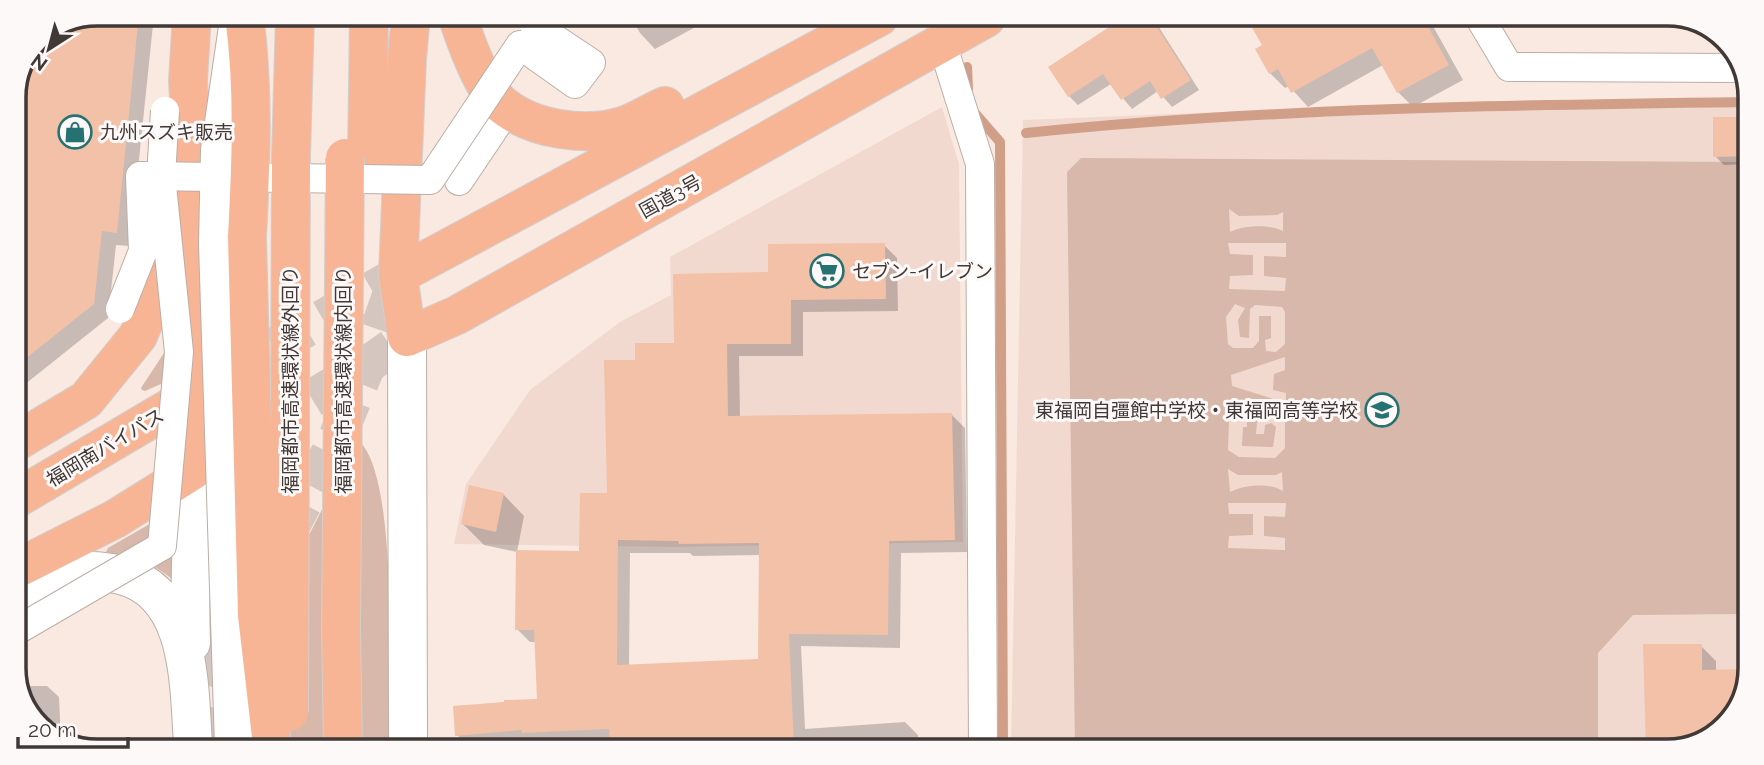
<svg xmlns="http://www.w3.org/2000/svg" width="1764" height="765" font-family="Raleway,'Noto Sans JP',sans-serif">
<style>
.built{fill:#f2d9cf}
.green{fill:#d7b8aa;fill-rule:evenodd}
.shadow{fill:#0003;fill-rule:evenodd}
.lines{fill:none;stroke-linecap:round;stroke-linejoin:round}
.stream{stroke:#d19f88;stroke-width:10}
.building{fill:#f3c0a8;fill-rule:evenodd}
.secondary-tunnel{stroke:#d5c6bf;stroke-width:38;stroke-dasharray:38 19;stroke-linecap:butt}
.highway-tunnel{stroke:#d5c6bf;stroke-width:38;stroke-dasharray:38 19;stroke-linecap:butt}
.street-casing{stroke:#bdada6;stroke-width:30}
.secondary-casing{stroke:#bdada6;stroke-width:40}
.highway-casing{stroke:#d1cfcf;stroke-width:40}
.street{stroke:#fff;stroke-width:28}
.secondary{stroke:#fff;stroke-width:38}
.highway{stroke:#f7b596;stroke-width:38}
.street-bridge-casing{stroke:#bdada6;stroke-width:30;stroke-linecap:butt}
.secondary-bridge-casing{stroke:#bdada6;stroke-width:40;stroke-linecap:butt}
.highway-bridge-casing{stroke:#d1cfcf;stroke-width:40;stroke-linecap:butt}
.street-bridge{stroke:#fff;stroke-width:28}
.secondary-bridge{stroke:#fff;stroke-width:38}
.highway-bridge{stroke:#f7b596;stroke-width:38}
.labels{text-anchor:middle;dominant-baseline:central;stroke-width:6;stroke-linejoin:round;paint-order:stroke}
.poi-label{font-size:19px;fill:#403936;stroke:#fdf9f8;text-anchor:start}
.street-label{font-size:19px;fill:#403936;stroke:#fdf9f8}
.rim{fill:none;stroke:#403936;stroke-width:3.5}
</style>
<rect width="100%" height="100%" fill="#fae9e1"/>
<path class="built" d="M1750,99L1743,700L1713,737L1667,751L1011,748L1023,120L1497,101Z
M942,107L959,164L963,542L676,547L454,544L466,484L530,390L620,322L671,295L670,257Z"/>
<path class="green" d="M1081,158L1749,162L1744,614L1633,615L1598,653V751L1075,749L1067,172ZM1229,209L1239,216L1277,215L1283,212V231C1269,224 1244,225 1230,232ZM1228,243H1286V257L1264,256V276L1286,278L1285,291L1229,289L1230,276L1253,275V255L1230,254ZM1235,304L1245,308L1238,320L1240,337L1249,338L1250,309L1255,305L1282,307L1285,312V344L1276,352L1266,351L1265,340L1271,338V316H1259V341L1253,348H1233L1228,344L1226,317ZM1285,357V370L1274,374L1273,390L1286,393V403L1232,386L1231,375ZM1258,411L1274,412L1285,418V448L1275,458L1239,457L1228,450L1229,420L1235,412H1247V427H1243L1242,446L1273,447L1276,427L1271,423L1265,425L1264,434H1256ZM1228,469L1238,475H1276L1282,472L1283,491C1270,482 1243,485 1230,492ZM1228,503H1286L1285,517L1264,516V536L1285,538V550L1228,548L1229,536L1253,535V514H1229Z
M179,330L184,374L145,391L142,390L141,388Z
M362,444C399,489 388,682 388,746L217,745L242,666L353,449Z
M174,510L173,576L171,578L149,563L106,552L108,548Z"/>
<path class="shadow" d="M98,14L154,15L130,246L116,245L108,318L14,393V222L32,53L39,38Z
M630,16L714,17L655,49L640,33Z
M1126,18H1153L1199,90L1172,107L1158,91L1132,109L1111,84L1078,105L1069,96Z
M1249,19H1429L1463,80L1413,107L1398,92L1383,65L1308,107L1289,86L1285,88L1270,73L1264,46Z
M1750,119L1749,164L1724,165L1715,156Z
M884,245L897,258L898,311L803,312V356H739L740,418L952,415L965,428L967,552L901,553L900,648L801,646L805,729L905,722L918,735L919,748L612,747L611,742L468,746L457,735L539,700L536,642H530L517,629V552L484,545L463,524L503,494L524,516L517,552L581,553L609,495L636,361L676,344L770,274ZM630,553H690L693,556L761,555L759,661L629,666Z
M1701,646L1716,661V671H1744L1743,700L1713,737L1667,751Z
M19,686H47L59,697L61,741L31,718Z"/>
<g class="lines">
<path class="stream" d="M967,67L968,89
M973,111L1000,142L1003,748
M1026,133C1266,108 1509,105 1750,102"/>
</g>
<path class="building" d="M97,14H139L117,233L102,231L94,304L14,368V205L30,58L39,38Z
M1123,18H1151L1191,80L1161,99L1150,81L1121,100L1103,74L1068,97L1048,67Z
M1247,19H1424L1449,65L1397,93L1372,48L1291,93L1278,69L1269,74L1255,49L1262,45Z
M1713,117H1750L1749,156L1713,157Z
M885,243L886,299L791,300V344H727L728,416L952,413L955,540L889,541L888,635L789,634L794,747H610L609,729L522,733V730L455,736L453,706L504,702V700L537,699L534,630H515L516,550L579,551L580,493H607L604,360H635V343H674L673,274L768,272V244ZM618,540L678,541L679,544L759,543L758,659L617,665Z
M469,485L504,493L496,532L461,524Z
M1643,644H1702V670L1744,669L1743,700L1713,737L1667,751H1646Z"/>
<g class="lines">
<path class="secondary-tunnel" d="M285,537L334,445L367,365L398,275
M194,741L204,705L234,634"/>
<path class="highway-tunnel" d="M224,376L398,275
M263,428L367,365L407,337"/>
<defs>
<path id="street" d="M1481,20L1509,67L1741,68
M942,43L980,164L983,748
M459,181L496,126L477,111"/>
<path id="secondary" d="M407,337L408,746
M14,600C29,592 46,580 62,575C82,569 101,570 121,575C192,592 189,686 193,745
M191,643C189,586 193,529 192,471"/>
<path id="highway" d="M411,15L407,58L398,275L407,337L457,315L986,18
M457,15C464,37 482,88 499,102C530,130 587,138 626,125C639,120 652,112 665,106
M291,156L295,15
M367,159L369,15
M398,275L879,17
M14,443L86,400L138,336L178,239
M14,500L195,393
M14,570L115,519L192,471L197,234L188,81L192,14
M341,630L343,746"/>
</defs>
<use href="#street" class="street-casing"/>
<use href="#secondary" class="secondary-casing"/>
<use href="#highway" class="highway-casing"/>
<use href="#street" class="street"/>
<use href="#secondary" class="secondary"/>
<use href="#highway" class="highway"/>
<defs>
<path id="street-bridge" d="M120,309L143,251L140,176L430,180L520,45L575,84L591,63L534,25
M14,632L162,546L179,352L161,176L165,111"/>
<path id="secondary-bridge" d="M234,745L218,244L220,150L238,27"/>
<path id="highway-bridge" d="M244,15C254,88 251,163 247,237L257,615L272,745
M341,630L345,158
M289,712L291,156"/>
</defs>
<use href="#street-bridge" class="street-bridge-casing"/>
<use href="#secondary-bridge" class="secondary-bridge-casing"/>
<use href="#highway-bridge" class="highway-bridge-casing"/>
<use href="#street-bridge" class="street-bridge"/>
<use href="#secondary-bridge" class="secondary-bridge"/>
<use href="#highway-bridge" class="highway-bridge"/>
</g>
<defs>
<symbol id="shop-ring" viewBox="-11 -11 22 22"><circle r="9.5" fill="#fdf9f8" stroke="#267171" stroke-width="1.5"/><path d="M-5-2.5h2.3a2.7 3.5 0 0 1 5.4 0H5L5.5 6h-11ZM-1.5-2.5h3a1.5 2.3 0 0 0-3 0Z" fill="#267171"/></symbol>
<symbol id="supermarket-ring" viewBox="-11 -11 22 22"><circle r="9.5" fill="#fdf9f8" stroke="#267171" stroke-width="1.5"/><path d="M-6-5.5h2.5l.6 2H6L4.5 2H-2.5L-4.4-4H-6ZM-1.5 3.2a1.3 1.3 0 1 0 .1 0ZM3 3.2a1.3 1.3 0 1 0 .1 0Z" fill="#267171"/></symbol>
<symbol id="school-ring" viewBox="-11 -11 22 22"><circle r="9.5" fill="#fdf9f8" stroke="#267171" stroke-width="1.5"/><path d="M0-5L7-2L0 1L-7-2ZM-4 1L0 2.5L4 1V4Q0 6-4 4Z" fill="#267171"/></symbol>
</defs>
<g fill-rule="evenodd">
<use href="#shop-ring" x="56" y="113" width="38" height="38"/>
<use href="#supermarket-ring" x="808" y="252" width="38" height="38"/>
<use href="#school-ring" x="1363" y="391" width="38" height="38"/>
</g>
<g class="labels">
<g class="poi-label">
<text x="100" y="132">九州スズキ販売</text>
<text x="852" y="271">セブン-イレブン</text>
<text x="1358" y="410" text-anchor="end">東福岡自彊館中学校・東福岡高等学校</text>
</g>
<g class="street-label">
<text transform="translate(670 196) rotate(-29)">国道3号</text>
<text transform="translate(290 380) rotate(-90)">福岡都市高速環状線外回り</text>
<text transform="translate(343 380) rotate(-90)">福岡都市高速環状線内回り</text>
<text transform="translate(105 447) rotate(-31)">福岡南バイパス</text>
</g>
</g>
<path d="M0 0H1764V765H0ZM97 26H1667A71 71 0 0 1 1738 97V668A71 71 0 0 1 1667 739H97A71 71 0 0 1 26 668V97A71 71 0 0 1 97 26Z" fill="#fdf9f8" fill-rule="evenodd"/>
<path class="rim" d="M97 26H1667A71 71 0 0 1 1738 97V668A71 71 0 0 1 1667 739H97A71 71 0 0 1 26 668V97A71 71 0 0 1 97 26Z"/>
<g transform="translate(49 49) rotate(216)" stroke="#fdf9f8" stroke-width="5" paint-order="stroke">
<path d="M0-5L12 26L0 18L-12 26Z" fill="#403936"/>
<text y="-10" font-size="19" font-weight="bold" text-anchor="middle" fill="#403936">N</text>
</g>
<path d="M18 737v10h110v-10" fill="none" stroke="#403936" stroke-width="3.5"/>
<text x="28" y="737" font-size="21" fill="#403936" stroke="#fdf9f8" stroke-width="5" paint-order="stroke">20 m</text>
</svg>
